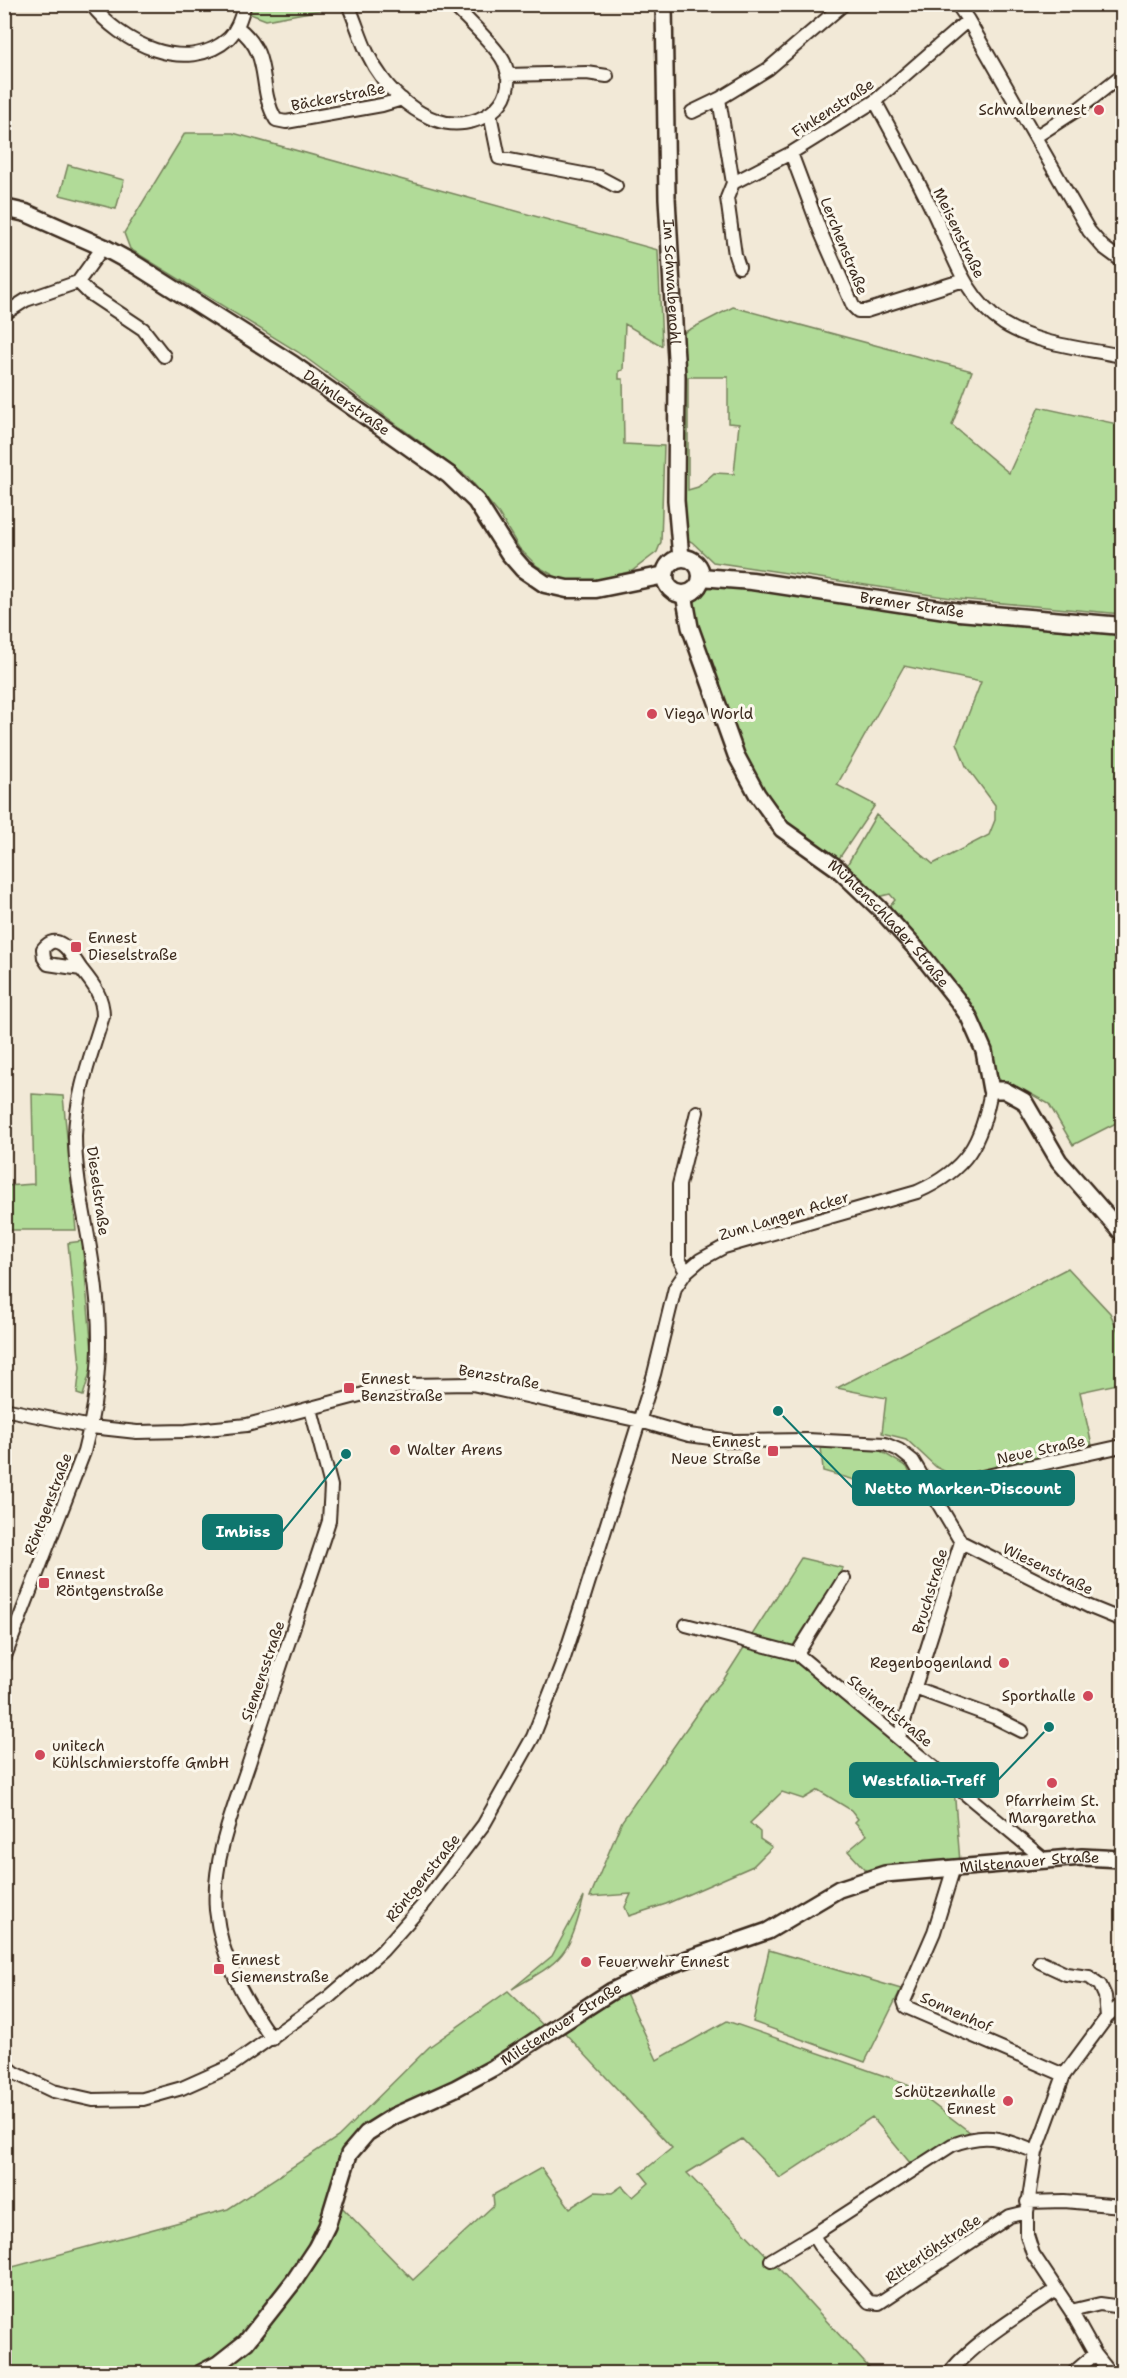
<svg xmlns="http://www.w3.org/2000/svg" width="1127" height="2378" font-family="'Shantell Sans',sans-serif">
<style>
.green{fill:#b1db98;stroke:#76825b;stroke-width:1.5;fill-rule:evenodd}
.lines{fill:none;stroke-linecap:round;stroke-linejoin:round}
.minor-casing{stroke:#3b2a1e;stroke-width:16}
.tertiary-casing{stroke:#3b2a1e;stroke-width:20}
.secondary-casing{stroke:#3b2a1e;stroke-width:21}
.minor{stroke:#fbf7ec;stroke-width:12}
.tertiary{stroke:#fbf7ec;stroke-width:15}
.secondary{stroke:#fbf7ec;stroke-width:16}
.poi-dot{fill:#d1495b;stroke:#fbf7ec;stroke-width:2}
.labels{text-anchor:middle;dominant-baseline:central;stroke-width:6;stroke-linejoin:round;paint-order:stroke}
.street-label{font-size:15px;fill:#3b2a1e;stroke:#fbf7ec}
.poi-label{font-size:15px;fill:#3b2a1e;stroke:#fbf7ec;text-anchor:start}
.leader{fill:none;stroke:#0f766e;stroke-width:2}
.callout-dot{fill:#0f766e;stroke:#fbf7ec;stroke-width:2}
.callout{fill:#0f766e;stroke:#0f766e;stroke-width:2}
.callout-label{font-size:16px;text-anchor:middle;font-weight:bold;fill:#fff}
</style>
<rect width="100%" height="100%" fill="#f2e9d7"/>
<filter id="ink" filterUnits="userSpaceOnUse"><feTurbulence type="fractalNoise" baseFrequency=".0167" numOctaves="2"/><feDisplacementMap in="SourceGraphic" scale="12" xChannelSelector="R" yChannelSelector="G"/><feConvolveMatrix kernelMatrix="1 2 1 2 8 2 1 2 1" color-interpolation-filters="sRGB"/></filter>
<g filter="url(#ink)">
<path class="green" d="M342,4L343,6L266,20L248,13L253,5Z
M185,133H233L658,250L662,346L625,324L623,370L619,371V379H623L624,444L664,446L661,542L657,552L632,571L594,581L565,582L537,566L519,548L499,514L468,477L298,352L130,249L124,233Z
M68,165L124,180L116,209L60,195Z
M733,307L972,371L952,425L1009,473L1039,407L1122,425V614L958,599L713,562L692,542L684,538L679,335ZM688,377H728V423L739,424L734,474L714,473L698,487L688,490Z
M735,584C864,605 992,627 1122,635V1120L1073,1145L1049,1104L1024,1090L1008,1087L994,1074L986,1041L888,908L895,900L890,894L878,897L847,865L876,815L933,864L989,835L995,820V805L966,766L957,743L981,682L904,666L837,785L875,805L838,860C822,848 800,838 785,823C777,814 767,801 761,790C747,766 689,622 695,600C700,584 722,586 735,584Z
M32,1094L63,1096L76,1230H5V1186L34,1184Z
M82,1241L93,1362L83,1396L77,1394L80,1367L68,1243Z
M1068,1268L1110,1313L1122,1340V1383L1080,1392L1093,1450L958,1478L936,1467L906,1439L882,1433L886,1398L837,1388Z
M821,1446L879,1450L907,1467L916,1487L894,1491L823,1471Z
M801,1558L843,1568L787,1655L797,1660L954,1788L960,1862L869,1874L848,1851L867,1835L855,1822L858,1819L851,1810L818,1790L803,1799L782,1792L750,1823L760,1832V1839L772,1847L753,1866L666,1904L629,1916L625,1907L631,1894L590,1897L622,1821L709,1696L724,1679Z
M584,1897C569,1956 564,1960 512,1989L552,1956Z
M769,1950L901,1989L865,2062L753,2022Z
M508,1991L546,2028L497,2059L364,2128L335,2200L413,2280L494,2205L493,2195L541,2168L570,2208L595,2192L612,2193L622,2186L633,2197L649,2183L641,2173L672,2148L564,2032L625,1991L657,2060L727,2021L905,2083L971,2133L949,2140L911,2164L872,2117L780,2178L742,2139L687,2173L771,2260L874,2373L5,2374V2269L228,2209L338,2137L429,2047Z"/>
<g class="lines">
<defs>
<path id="minor" d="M91,4C120,43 187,76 229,38C238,29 241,16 245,4
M348,4C360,32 364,54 383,79C395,96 416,113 436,120C473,134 523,105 504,62C497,47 465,17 452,4
M957,4L968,20L1089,231L1103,247L1122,261
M237,27C274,55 256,86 276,120L286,122L382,105L402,99
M507,75L587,73L607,76
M719,99L733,183L727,198L735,255L739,267
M875,101C895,138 916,176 934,214C953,254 965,299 1004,324C1038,345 1084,348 1122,356
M692,112L719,99L768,69L844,4
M490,114L499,158L599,177L616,186
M1035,137L1080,108L1122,75
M791,153L821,233L853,306L858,311H866L964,280
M733,183L791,153L875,101L968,20
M78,282L89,293L143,329L164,356
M4,314L26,300L78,282L103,247
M686,1272L679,1259V1185L697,1112
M4,1409L91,1427L137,1432L186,1431L247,1425L375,1391L408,1385L472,1384L640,1421L689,1435L732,1441L807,1440L885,1444L899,1450L913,1461L961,1542L899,1737
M931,1494L951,1484L1122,1446
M961,1542L1090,1607L1122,1620
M686,1625L797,1654L1046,1861
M797,1654L844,1579
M4,1659L84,1452C101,1388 103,1331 93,1267C87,1223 75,1180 75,1136C76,1094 91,1056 103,1016C103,996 93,984 81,969C73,958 59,928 43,949L44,958L48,964L81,969
M915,1688L994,1717L1022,1731
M954,1867L934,1932L904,2001L906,2007L1064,2075
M1040,1962L1066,1974L1089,1977L1100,1985L1105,1996L1107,2017
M272,2039C244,2000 221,1959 216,1910C212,1859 234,1808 250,1760C275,1680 303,1601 329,1521L331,1486L311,1409
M4,2064L15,2073L53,2091L93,2100L143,2099L182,2088L229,2067L329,1997L382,1951L423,1905L484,1824L533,1737L563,1661L583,1600L654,1374L675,1288L686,1272L700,1260L724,1247L917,1192C967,1170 982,1142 991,1090
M1027,2202L1064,2201L1122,2206
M1027,2212L1010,2216L879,2303L869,2302L819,2245L813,2235L952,2145C988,2131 1002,2139 1036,2152
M771,2260L813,2235
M1071,2311L1100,2304L1122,2307
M949,2374C967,2346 1027,2310 1056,2290
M1072,2374L1095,2354
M1111,2374L1095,2354L1071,2311L1033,2254L1027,2235V2212L1036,2152L1064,2075L1107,2017L1122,2004"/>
<g id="tertiary">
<path id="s1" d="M664,4L667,198L677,376L676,500L681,558"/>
<path id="s2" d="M684,594L690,627L736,755L757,794L782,829L837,868L879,908L920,953L958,1001L969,1017L984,1051L991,1090H1004L1024,1101L1059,1161L1122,1233"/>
<path id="s3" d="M199,2374L218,2364L246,2342L294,2281L316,2248L327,2226L349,2154L367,2133L394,2116L456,2088L493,2068L612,1991L656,1970L768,1931L839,1889L885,1874L1082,1857L1122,1859"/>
</g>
<g id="secondary">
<path id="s4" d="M4,208L26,213L103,247L136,265L292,364L449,475L476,501L509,553L523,569L545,584L567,589H596L665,575"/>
<circle cx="683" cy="576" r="18"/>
<path id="s5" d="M701,577L752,581L959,612L1122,626"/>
</g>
</defs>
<use href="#minor" class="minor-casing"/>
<use href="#tertiary" class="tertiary-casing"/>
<use href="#secondary" class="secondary-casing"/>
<use href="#minor" class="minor"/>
<use href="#tertiary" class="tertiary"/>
<use href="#secondary" class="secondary"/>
</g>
</g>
<g class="poi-dot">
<circle cx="1099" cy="110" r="6"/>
<circle cx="652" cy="714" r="6"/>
<rect x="70" y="941" width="12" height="12" rx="3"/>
<rect x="343" y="1382" width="12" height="12" rx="3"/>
<circle cx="395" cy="1450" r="6"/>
<rect x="767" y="1445" width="12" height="12" rx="3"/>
<rect x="38" y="1577" width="12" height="12" rx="3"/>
<circle cx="1004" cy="1663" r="6"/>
<circle cx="1088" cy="1696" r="6"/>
<circle cx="40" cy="1755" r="6"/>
<circle cx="1052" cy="1783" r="6"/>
<circle cx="586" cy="1962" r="6"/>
<rect x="213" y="1963" width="12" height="12" rx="3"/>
<circle cx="1008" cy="2101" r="6"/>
</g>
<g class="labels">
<g class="street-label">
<text transform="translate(338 97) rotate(-11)">Bäckerstraße</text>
<text transform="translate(833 108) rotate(-33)">Finkenstraße</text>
<text transform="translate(959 233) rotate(64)">Meisenstraße</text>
<text transform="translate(844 246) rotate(68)">Lerchenstraße</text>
<text stroke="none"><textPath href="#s1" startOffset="278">Im Schwalbenohl</textPath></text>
<text stroke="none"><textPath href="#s4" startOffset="396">Daimlerstraße</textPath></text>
<text stroke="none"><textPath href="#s5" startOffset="213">Bremer Straße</textPath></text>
<text stroke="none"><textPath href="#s2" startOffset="400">Mühlenschlader Straße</textPath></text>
<text transform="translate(98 1191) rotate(82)">Dieselstraße</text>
<text transform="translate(784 1216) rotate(-17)">Zum Langen Acker</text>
<text transform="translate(499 1377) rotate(10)">Benzstraße</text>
<text transform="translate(1041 1450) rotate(-12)">Neue Straße</text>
<text transform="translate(48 1504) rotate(-69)">Röntgenstraße</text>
<text transform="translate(1048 1569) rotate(26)">Wiesenstraße</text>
<text transform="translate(930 1591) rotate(-73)">Bruchstraße</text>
<text transform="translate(263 1671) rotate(-71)">Siemensstraße</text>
<text transform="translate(890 1711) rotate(39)">Steinertstraße</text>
<text stroke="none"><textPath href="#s3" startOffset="1029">Milstenauer Straße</textPath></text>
<text transform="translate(423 1878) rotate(-51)">Röntgenstraße</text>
<text transform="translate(956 2012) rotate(24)">Sonnenhof</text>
<text stroke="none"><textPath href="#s3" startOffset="525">Milstenauer Straße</textPath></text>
<text transform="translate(933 2249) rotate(-34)">Ritterlöhstraße</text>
</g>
<g class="poi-label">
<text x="1087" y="110" text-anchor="end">Schwalbennest</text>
<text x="664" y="714">Viega World</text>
<text x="88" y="938">Ennest<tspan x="88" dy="17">Dieselstraße</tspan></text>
<text x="361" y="1379">Ennest<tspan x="361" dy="17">Benzstraße</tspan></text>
<text x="761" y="1442" text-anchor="end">Ennest<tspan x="761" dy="17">Neue Straße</tspan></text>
<text x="407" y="1450">Walter Arens</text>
<text x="56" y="1574">Ennest<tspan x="56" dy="17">Röntgenstraße</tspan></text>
<text x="992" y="1663" text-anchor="end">Regenbogenland</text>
<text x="1076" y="1696" text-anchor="end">Sporthalle</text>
<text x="52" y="1746">unitech<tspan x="52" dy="17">Kühlschmierstoffe GmbH</tspan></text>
<text x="1052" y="1801" text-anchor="middle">Pfarrheim St.<tspan x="1052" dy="17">Margaretha</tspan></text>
<text x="231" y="1960">Ennest<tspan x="231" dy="17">Siemenstraße</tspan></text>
<text x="598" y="1962">Feuerwehr Ennest</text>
<text x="996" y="2092" text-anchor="end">Schützenhalle<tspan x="996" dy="17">Ennest</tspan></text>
</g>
</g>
<path class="leader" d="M778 1411L853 1488M346 1454L282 1532M1049 1727L998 1780"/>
<g class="callout-dot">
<circle cx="778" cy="1411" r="6"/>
<circle cx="346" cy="1454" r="6"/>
<circle cx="1049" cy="1727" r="6"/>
</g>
<g class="callout">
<rect x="853" y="1471" width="221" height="34" rx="6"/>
<rect x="203" y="1515" width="79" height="34" rx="6"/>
<rect x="850" y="1763" width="148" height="34" rx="6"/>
</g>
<g class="callout-label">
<text x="963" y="1494">Netto Marken-Discount</text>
<text x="243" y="1537">Imbiss</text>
<text x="924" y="1786">Westfalia-Treff</text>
</g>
<rect width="1127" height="2378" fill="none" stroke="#fbf7ec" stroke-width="24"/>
<rect x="12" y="12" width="1103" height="2354" fill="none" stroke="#3b2a1e" stroke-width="2" filter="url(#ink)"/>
</svg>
